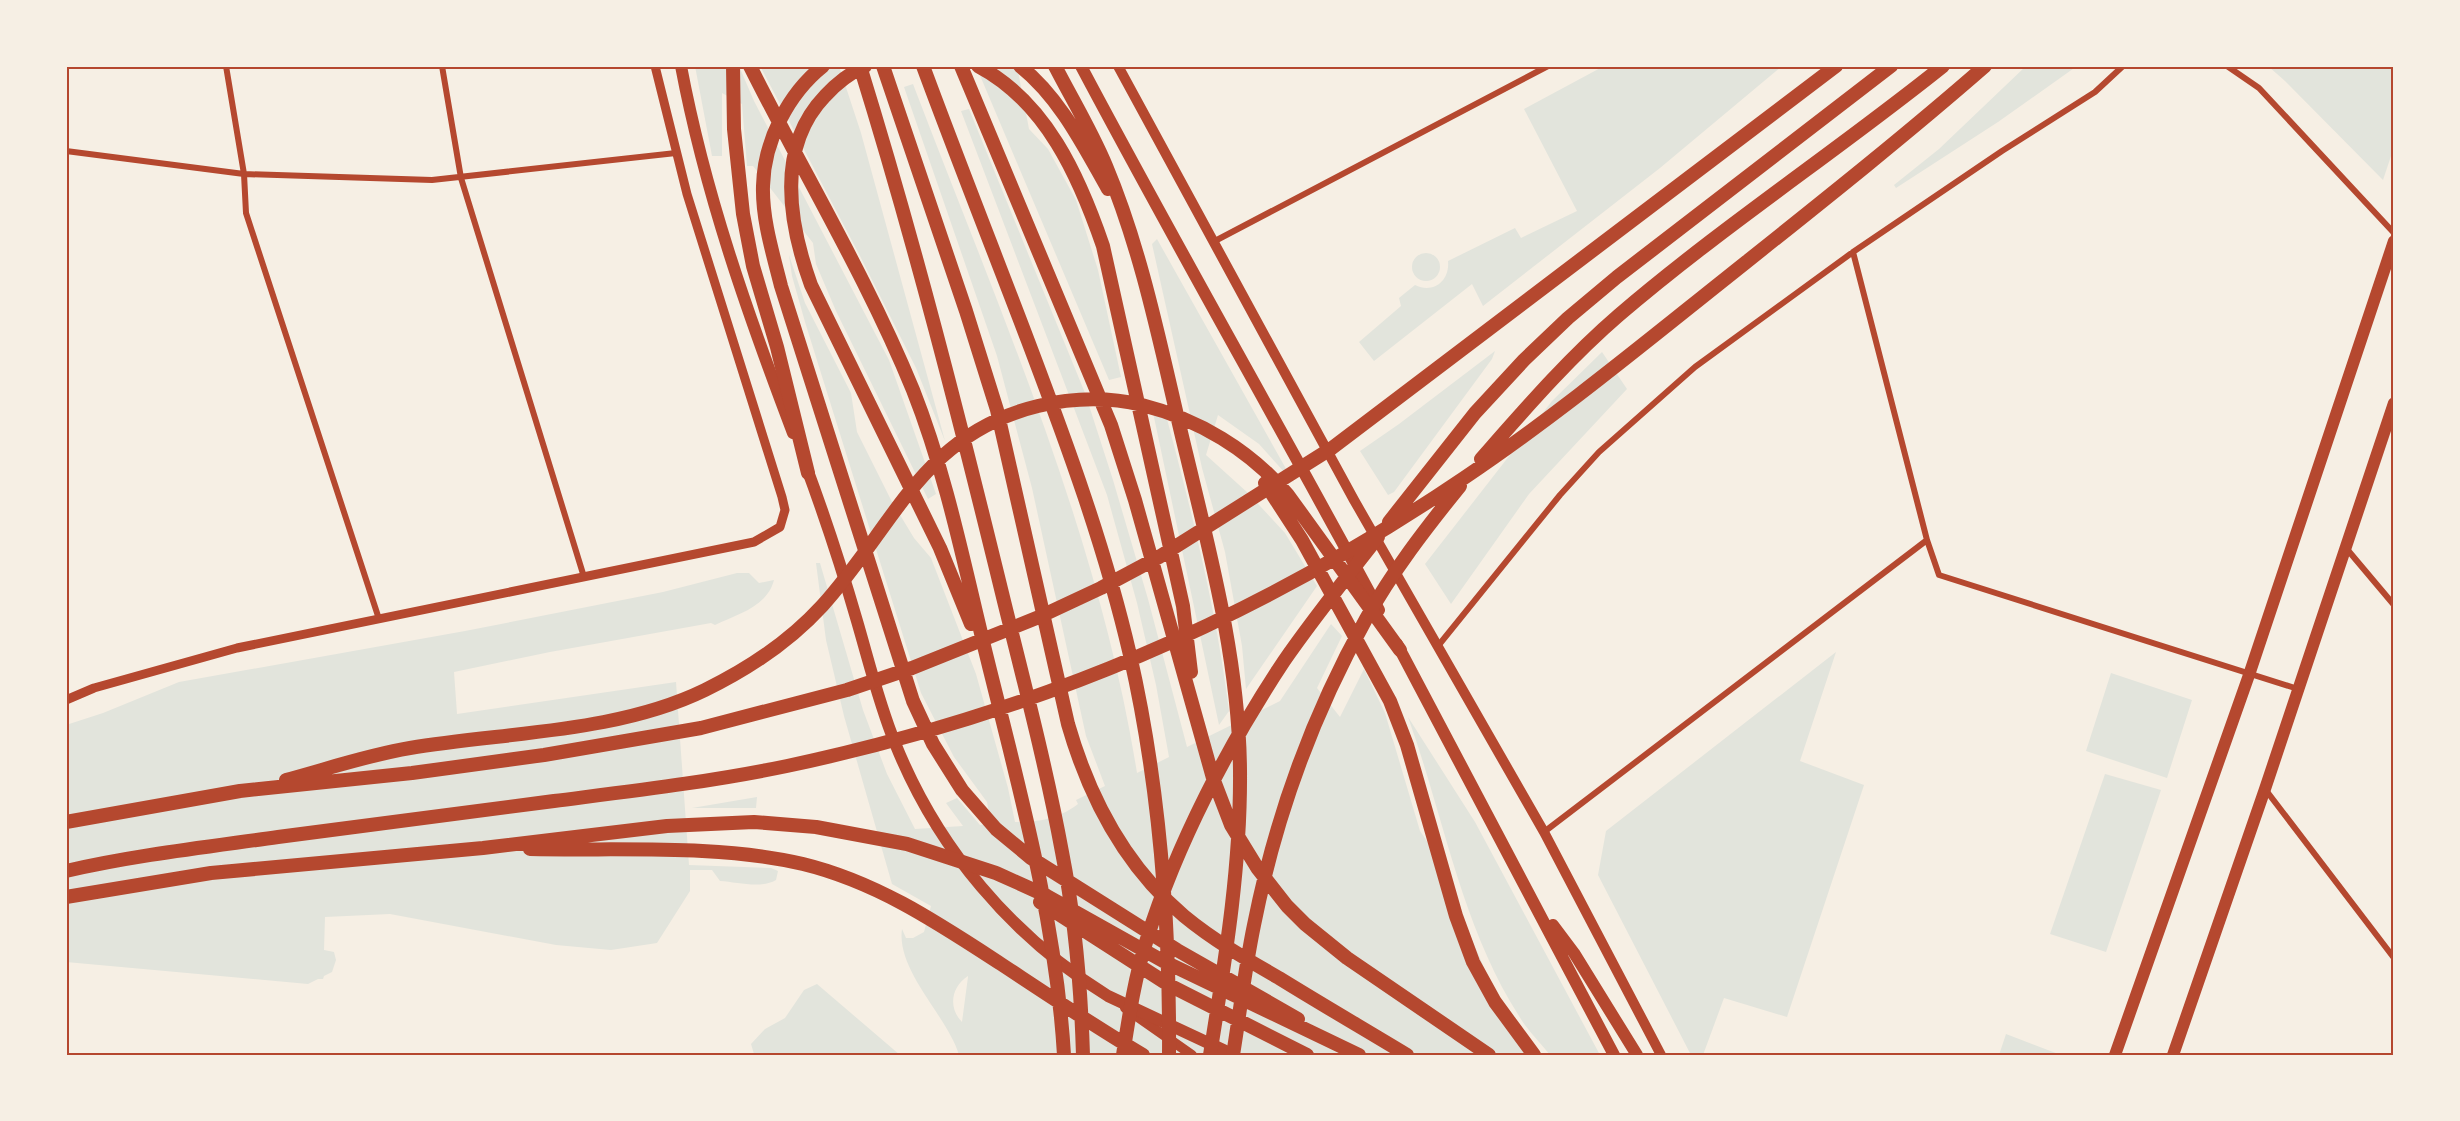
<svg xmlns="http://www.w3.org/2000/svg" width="2460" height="1121" font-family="Jost,sans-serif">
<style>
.green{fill:#e2e4dc;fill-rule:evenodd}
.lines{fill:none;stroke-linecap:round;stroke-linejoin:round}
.minor{stroke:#b5482f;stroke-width:6}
.tertiary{stroke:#b5482f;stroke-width:9}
.secondary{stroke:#b5482f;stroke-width:10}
.primary{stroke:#b5482f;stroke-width:12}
.motorway{stroke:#b5482f;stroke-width:14}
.neatline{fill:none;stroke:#b5482f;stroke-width:2}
</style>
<rect width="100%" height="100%" fill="#f6efe4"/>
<path class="green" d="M695,66H739L754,101L889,360L936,494L928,499L836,311L816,264L813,243L753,166H747L742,104L722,93V156H712Z
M760,66H839L861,133L945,441L916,368L860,256Z
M976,66H1017L1029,129L1048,149L1076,200L1098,270L1121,377L1109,380Z
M1604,66H1782L1660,168L1483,306L1472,284L1374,361L1359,342L1401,306L1399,298L1415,285C1433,294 1450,281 1448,261L1515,228L1521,238L1577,211L1524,109Z
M2026,66H2077L1998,122L1896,188L1894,185L1939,149Z
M2268,66H2394V147L2383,180L2285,81Z
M913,84C999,310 1099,534 1137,773L1169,757L1156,685L1137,603L1107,495L961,111L969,109L1085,393L1113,480L1148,599L1187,747L1280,701L1331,624L1342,636L1317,688L1340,717L1364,669L1385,713L1420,831L1433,850L1502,1009L1533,1055H959C948,1017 896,971 902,929L906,938H913L924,932L931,906L892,884L844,716L826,640L816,563H820L863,710L887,774L915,829L963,826L946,803L957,798L980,825L991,824L987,802L954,757L921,693L805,322L792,276L789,255L805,303L851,393L857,432L891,500L914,538L931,558L976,674L1008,788L1015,822C1040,822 1058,819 1078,804L1076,800L1105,786L1086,736L1032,488L997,356L904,87ZM968,976V977L962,1022C948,1008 951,987 968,976Z
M1157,239L1294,483L1259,444L1218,415L1206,455L1248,493L1285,533L1317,586L1246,689L1242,646L1225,552L1202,468L1152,244Z
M1412 267a14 14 0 1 1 28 0a14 14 0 1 1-28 0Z
M1495,351L1492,359L1394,492L1388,495L1360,451L1399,424Z
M1602,352L1627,389L1529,494L1451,604L1425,564L1552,401Z
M1151,403L1163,404C1190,505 1216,606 1229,711L1219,725Z
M737,573H749L759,583L774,580C767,607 738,614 715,625L711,623L550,652L454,672L457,714L676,682L689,865L771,868L778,871L776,880C761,889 737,882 720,881L712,870H690V891L657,943L611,950L556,945L390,914L325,917L324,950L334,952L336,960L332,972L324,976L323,979H318L308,984L66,962V725L103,713L179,682L465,631L663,592Z
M1836,652L1800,761L1864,785L1787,1017L1724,998L1703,1055H1691L1598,875L1606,831Z
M2111,673L2192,700L2167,778L2086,751Z
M1408,717L1475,822L1600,1055H1550C1540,1042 1527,1030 1519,1016C1461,925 1444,817 1408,717Z
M2105,774L2161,790L2106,952L2050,934Z
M757,797L756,808H692Z
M817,984L900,1055L754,1054L751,1044L765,1029L785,1018L804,990Z
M2006,1034L2061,1055H1999Z"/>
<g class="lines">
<path class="minor" d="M226,66L244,174L246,213L379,619
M442,66L461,178L584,577
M2227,66L2259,88L2394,233
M66,151L244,174L432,180L676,153
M1213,242L1548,66
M1853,252L1927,540L1939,575L2298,689
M2346,548L2394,605
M1438,646L1560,495L1599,452L1695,367L1853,252L2002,151L2095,92L2123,66
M2265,789L2394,958
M1544,832L1927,540"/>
<path class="tertiary" d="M66,700L94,688L237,648L754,542L780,527L785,510L782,497L687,194L655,66"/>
<path class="secondary" d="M1118,66L1354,500L1544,832L1661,1055
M1125,1008L1192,1055"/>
<path class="primary" d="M681,66C705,193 747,312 793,433
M1081,66C1178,249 1281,428 1379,610
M806,466C825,517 842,569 857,621C869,662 879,704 895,743C937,848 1012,937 1108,996L1234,1055
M1397,644L1614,1055
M1553,925L1574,953L1637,1055
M2115,1055L2249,675L2394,241
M2173,1055L2265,789L2394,403"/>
<path class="motorway" d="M733,66L734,129L743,214L753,266L777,347L808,473
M750,66C804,174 867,278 913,390C947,476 965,569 987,658C1019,788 1056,921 1064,1055
M823,66C788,94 764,141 763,186C762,219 773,254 781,286L913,701L933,744L962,790L996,829L1031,858L1177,950L1298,1019
M860,66C914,240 959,417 1002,593C1023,679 1046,765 1062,852C1075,918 1081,988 1083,1055
M865,66C850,73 836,84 825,96C775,148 789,224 811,285L940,548L971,624
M883,66L966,311L997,410L1068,724C1089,797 1125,866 1184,916C1213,940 1246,959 1279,978C1321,1004 1364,1029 1407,1055
M923,66C957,158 993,249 1028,341C1067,444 1105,547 1130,655C1160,787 1170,920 1169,1055
M961,66L1111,425L1135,500L1213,778L1231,825L1258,869L1287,906L1305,924L1347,958L1489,1055
M978,66C1046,102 1079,176 1103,246L1183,606L1191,672
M1020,66C1060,98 1083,145 1108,189
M1055,66C1072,99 1092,132 1106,166C1145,259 1163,360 1187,457C1212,561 1239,663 1240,770C1241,866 1225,961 1210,1055
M1481,459C1525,409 1569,358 1619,315C1723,226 1837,151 1943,66
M1265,483L1302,540L1390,701L1407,745L1456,916L1473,962L1495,1002L1534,1055
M1389,522L1475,413L1524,360L1568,318L1617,277L1891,66
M286,780C327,769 368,755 410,748C506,732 617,733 705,690C748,669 790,641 822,606C894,527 922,434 1038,406C1072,398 1108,397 1142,405C1198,419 1250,450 1288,495L1400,650
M66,822L240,791L412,773L544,755L701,728L847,690L912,668L1039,617L1101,588L1159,557L1332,448L1836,66
M530,849C618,851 718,844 803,864C877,882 938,923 1001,964C1048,995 1094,1026 1143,1055
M66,871C136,855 207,847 278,837C370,825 462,813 554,801C632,791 710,782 787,766C1036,713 1253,621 1464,478C1553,418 1636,350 1720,283C1809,212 1899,141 1985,66
M66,897L211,873L483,848L667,826L754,822L816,827L907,844L996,873L1047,896L1163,961L1359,1055
M1040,902L1169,985L1307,1055
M1123,1055C1129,1016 1135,976 1147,939C1177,843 1229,744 1284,661C1313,619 1346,578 1378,537
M1233,1055C1240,1012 1245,968 1254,925C1275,819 1313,714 1366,619C1392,572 1426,528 1460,486"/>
</g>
<rect width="2460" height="1121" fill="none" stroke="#f6efe4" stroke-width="135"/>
<rect x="68" y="68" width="2324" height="986" class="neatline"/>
</svg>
